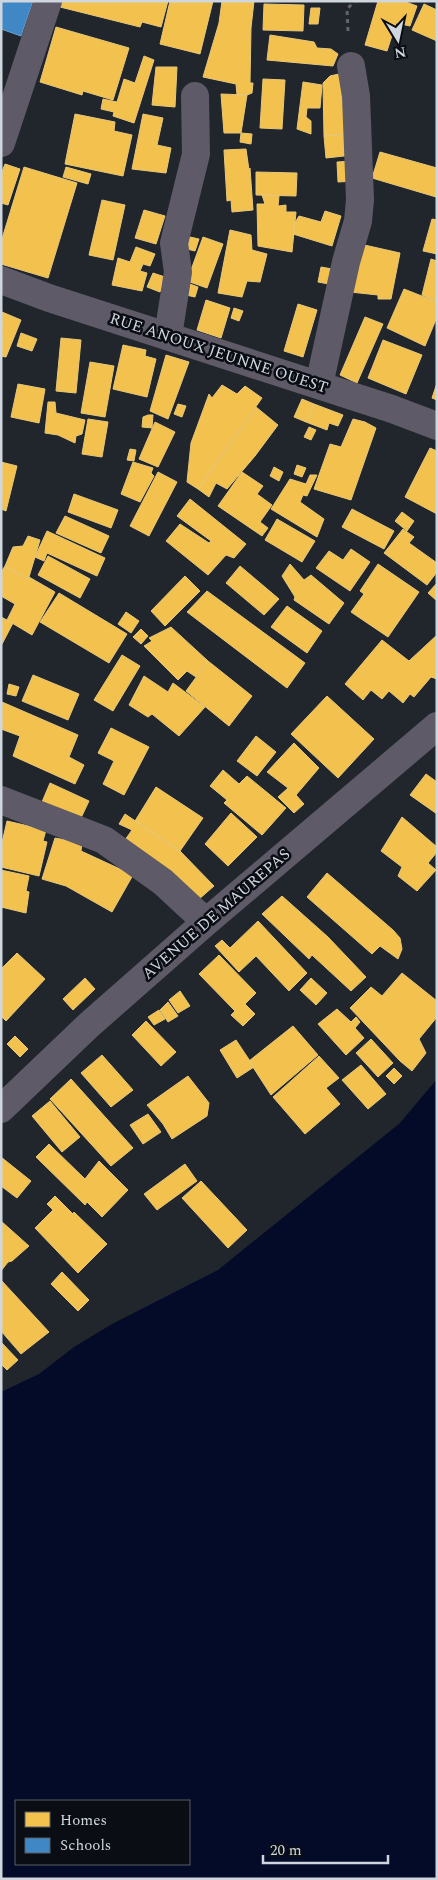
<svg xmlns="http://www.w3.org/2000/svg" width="438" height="1880" font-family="Spectral,serif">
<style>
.water{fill:#030b29;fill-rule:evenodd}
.homes{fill:#f2c14e;stroke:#e8c779}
.schools{fill:#3f88c5;stroke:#6a9fcc}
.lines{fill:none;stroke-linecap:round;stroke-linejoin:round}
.path{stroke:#63626b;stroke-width:3;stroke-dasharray:4 4;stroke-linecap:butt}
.minor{stroke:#5e5a67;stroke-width:28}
.labels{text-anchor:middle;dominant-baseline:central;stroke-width:5;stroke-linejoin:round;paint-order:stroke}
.street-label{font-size:16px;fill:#d0d6de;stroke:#0a0e14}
</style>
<rect width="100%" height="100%" fill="#21262c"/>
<path class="water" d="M437,1079V1879H1V1392L39,1374L74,1347L112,1324L218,1270L400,1123ZM16,1801H189V1864H16Z"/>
<path class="homes" d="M61,1H168L161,27L142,22L140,27L60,7Z
M170,1H213L200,54L160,44Z
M222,1H254L251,28L250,83H253L252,93L247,95H237L236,84L203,77L219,23Z
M378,1H403L417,6L410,26L396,23L387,51L365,45Z
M264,4L304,5L303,31L263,30Z
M424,4L437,10V41L412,30Z
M311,8H320L318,24H309Z
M56,27L129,48L113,100L83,91L82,95L40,82Z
M270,35L314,42L317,48L331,49L338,54L333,66L267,60Z
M144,56L154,60L134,123L113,116L114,112L101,109L103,99L117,102L124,79L135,83Z
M156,67H177L175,107L152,105Z
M343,73L350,134L324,136L323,83L330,76Z
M263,79L285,80L282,129L260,128Z
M303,82L322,85L320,108H307L306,117L311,121V134L297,129Z
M221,94L247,95L241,133H224Z
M75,114L115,122L114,131L132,135L123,176L65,164Z
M143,114L163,118L157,145L171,148L166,173L132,169Z
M241,133L252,134L251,144L240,142Z
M350,134L353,155L326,158L324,136Z
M246,149L249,170L250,168L253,210L232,212L231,200L227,201L224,150Z
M380,152L437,168L436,197L372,178Z
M353,161L355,181L338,182L337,162Z
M5,164L20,169L8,205L1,203V174Z
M24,167L77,183L48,278L1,264V242Z
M66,167L91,174L88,184L63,177Z
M256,172L297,173L296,196L256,195Z
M262,195L279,196L278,206L286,205V212H296L292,252L258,246L257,204H265Z
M102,200L125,205L113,260L89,255Z
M144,210L165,216L156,244L135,238Z
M325,211L341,216L332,246L293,234L294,224L299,216L321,222Z
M432,219L437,220V254L423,251Z
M230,230L251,235L252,250L267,254L260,282L247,281L242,297L218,293Z
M190,237L199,239L195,251L187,249Z
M203,237L223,244L207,288L187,281Z
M360,244L400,253L391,299H378V295L350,292Z
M136,247L155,254L150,266L143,264L140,271L147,273L142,291L112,285L118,258L130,262Z
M431,259L437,261V302L422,295Z
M321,267L338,270L334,285L318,282Z
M153,273L165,277L160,292L147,287Z
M190,284L198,287L195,297L186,295Z
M404,289L437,302V317L425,346L387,328Z
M206,300L230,308L221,338L197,330Z
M298,304L317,310L303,357L284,351Z
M234,308L243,311L239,321L231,318Z
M2,312L21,320L6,357L1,356Z
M365,317L383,324L357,383L340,375Z
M21,333L37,339L32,351L17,346Z
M61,338L81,340L76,393L56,391Z
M383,340L422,355L406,394L368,378Z
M123,345L146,350L145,356L156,359L147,397L113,389Z
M166,355L189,362L168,419L150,411Z
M90,362L114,366L105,417L81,413Z
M437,383V400L432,398Z
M18,384L45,389L39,423L11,417Z
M222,385L237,394L245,386L262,398L198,489L187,482L191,443L209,394L212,398Z
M302,399L314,404L306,422L294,417Z
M48,402H55L56,413L85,420L82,434L76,436L75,443L58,435L45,433Z
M178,404L186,406L182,417L174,414Z
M314,404L343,415L338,426L329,423L327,430L306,422Z
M256,407L278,425L255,456L227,489L216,483L209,497L198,489Z
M148,415H153L152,428L142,427L143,417Z
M88,419L108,422L102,457L82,454Z
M353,419L365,422L376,428L351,500L314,489L330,444L341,447Z
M155,422L175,432L158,467L139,459Z
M309,427L316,430L311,440L304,437Z
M430,448L437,451V514L405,497Z
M130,449L136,450L134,461L127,460Z
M1,462L17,466L6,511L1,509Z
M133,462L153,468L151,473L154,476L140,502L121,494Z
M297,465L306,468L302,477L294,474Z
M274,467L283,472L279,481L270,476Z
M158,472L177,482L149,536L130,526Z
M242,472L263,486L257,494L272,505L260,522L268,528L262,536L218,506Z
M310,475H317L307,496L303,495L300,502L324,519L317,537L271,509L290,479L306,484Z
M74,494L118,510L111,528L68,512Z
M190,499L246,544L234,558L226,555L208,575L166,541L180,524L209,543L211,541L177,516Z
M352,509L394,531L384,549L342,527Z
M402,512L414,521L407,531L395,521Z
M65,516L109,536L101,553L56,533Z
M277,519L315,541L302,562L265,540Z
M403,529L414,537L409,543L437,563V572L427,585L384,553Z
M47,531L105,558L97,576L47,553L44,561L35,557Z
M28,536L40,540L29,577L27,579L5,566L13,547L23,546Z
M351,549L370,562L350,591L316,568L329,551L343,560Z
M48,556L90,579L80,598L38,575Z
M290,564L304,580L311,575L344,603L329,624L294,600L295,597L282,576Z
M378,564L419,592L388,637L351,612L364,594L360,591Z
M5,566L27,579L29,577L55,592L32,635L7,620L15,604L1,596V572Z
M240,566L279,599L264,615L226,583Z
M185,576L200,591L165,626L151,611Z
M437,583V601L428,593Z
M207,591L305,663L287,688L187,612Z
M59,593L127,634L109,663L40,622Z
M287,606L322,631L307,653L271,627Z
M126,612L139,621L131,633L118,624Z
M1,617L13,623L1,646Z
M171,627L208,661L196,677L187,671L178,680L144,646L152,641L149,638Z
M141,629L148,636L141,644L133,637Z
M437,635V679L431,677L414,697L410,694L403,703L389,691L382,699L371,690L363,700L345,684L382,640L409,661Z
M122,655L140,666L113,711L94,700Z
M208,661L252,696L229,726L186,691Z
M33,675L79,694L68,720L22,701Z
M144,676L168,692L173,683L205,707L179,736L152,714L148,717L129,705Z
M9,684L19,687L16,696L7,694Z
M327,696L374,739L338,778L291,734Z
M2,702L78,735L69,757L84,765L75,784L13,756L20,736L1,729Z
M111,728L149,747L124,795L103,784L114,761L98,753Z
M256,736L276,752L257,776L237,761Z
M294,743L319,768L296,795L304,804L294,813L278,797L288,788L267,772Z
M223,770L239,784L247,776L286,808L262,835L224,803L227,800L210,786Z
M426,774L437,782V814L410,795Z
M50,783L89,801L80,820L42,802Z
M156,787L203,818L180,851L135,821Z
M231,813L257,837L228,866L205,844Z
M125,814L180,851L214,886L198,900L120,847L132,830L119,824Z
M402,817L437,847V852L428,863L436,870L417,891L398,876L402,867L381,851Z
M7,821L46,830L43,841L47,842L39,876L1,867V847Z
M55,838L82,843L81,851L133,875L112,912L66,886L42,879Z
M1,870L29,876L26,891L29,892L26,913L1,907Z
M327,873L393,930L400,938L402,949L398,959L380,946L372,954L307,897Z
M282,896L328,937L366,977L351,991L312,955L309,959L262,914Z
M258,921L307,973L289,991L256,956L239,972L215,946L222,940L230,948Z
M17,953L45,979L6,1021L1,1016V969Z
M219,955L256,993L245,1004L255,1014L243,1026L231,1015L235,1011L199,974Z
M402,973L437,1001V1017L419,1039L426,1053L412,1071L400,1061L350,1008L371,987L382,996Z
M85,978L95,989L73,1010L63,999Z
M311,978L327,993L316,1005L300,990Z
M180,991L190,1006L178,1013L169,1000Z
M168,1002L178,1016L168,1022L160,1010Z
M337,1009L351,1022L356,1017L360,1022L355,1028L364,1038L346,1055L318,1024Z
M159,1010L165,1019L154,1025L148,1017Z
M146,1021L176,1052L161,1066L132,1035Z
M293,1026L318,1055L271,1095L249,1061Z
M15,1036L28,1049L20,1057L7,1044Z
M371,1039L393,1063L378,1077L356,1053Z
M236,1040L254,1067L237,1078L220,1050Z
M102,1055L133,1090L111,1107L81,1073Z
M319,1056L339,1078L326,1088L340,1104L305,1134L273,1097Z
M361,1065L386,1094L368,1109L342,1080Z
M394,1068L402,1076L394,1084L386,1076Z
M188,1076L209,1103L207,1116L172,1139L163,1124L147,1105Z
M71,1079L133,1148L111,1166L50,1099Z
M50,1101L80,1137L62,1152L32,1116Z
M148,1114L161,1132L143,1144L130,1125Z
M49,1144L85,1179L99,1161L128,1190L102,1217L87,1202L85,1205L36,1157Z
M1,1157L31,1181L17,1198L1,1186Z
M185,1164L197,1181L157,1210L144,1194Z
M201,1181L247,1230L228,1248L182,1198Z
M55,1196L73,1214L74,1212L107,1244L78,1273L35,1228L53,1210L47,1204Z
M1,1221L29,1246L12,1261L8,1262L1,1271Z
M62,1272L89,1300L78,1311L51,1284Z
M1,1280L49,1332L21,1354L1,1331Z
M1,1342L18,1360L7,1370L1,1364Z"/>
<path class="schools" d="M1,1H33L21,36L1,29Z"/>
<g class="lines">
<path class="path" d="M348,31L347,9L355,1"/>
<path class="minor" d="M1,143L48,1
M1,280L49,298L392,409L437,426
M168,336L178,272L174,243L196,154L195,96
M319,385L346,262L358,221L360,200L356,96L351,66
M1,800L104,840L163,882L206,922
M1,1109L90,1024L206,922L437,726"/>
</g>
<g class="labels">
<g class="street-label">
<text transform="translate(219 353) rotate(18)">RUE ANOUX JEUNNE OUEST</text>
<text transform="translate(216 914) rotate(-41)">AVENUE DE MAUREPAS</text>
</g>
</g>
<rect width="438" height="1880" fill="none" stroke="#d0d6de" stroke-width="5"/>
<rect x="15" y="1800" width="175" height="65" fill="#0a0e14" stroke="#595e65"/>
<rect x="25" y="1812" width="25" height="15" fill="#f2c14e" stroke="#595e65"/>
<text x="60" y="1825" font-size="15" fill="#d0d6de">Homes</text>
<rect x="25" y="1838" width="25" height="15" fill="#3f88c5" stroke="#595e65"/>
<text x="60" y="1850" font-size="15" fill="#d0d6de">Schools</text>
<g transform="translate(398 40) rotate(170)" stroke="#0a0e14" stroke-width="4" paint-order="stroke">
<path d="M0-4L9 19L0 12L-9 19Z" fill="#d0d6de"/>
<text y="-8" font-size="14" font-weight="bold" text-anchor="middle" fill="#d0d6de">N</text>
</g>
<path d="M263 1855v8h125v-8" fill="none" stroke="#d0d6de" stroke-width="2.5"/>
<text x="270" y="1855" font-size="15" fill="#d0d6de" stroke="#0a0e14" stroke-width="4" paint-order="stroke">20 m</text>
</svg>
